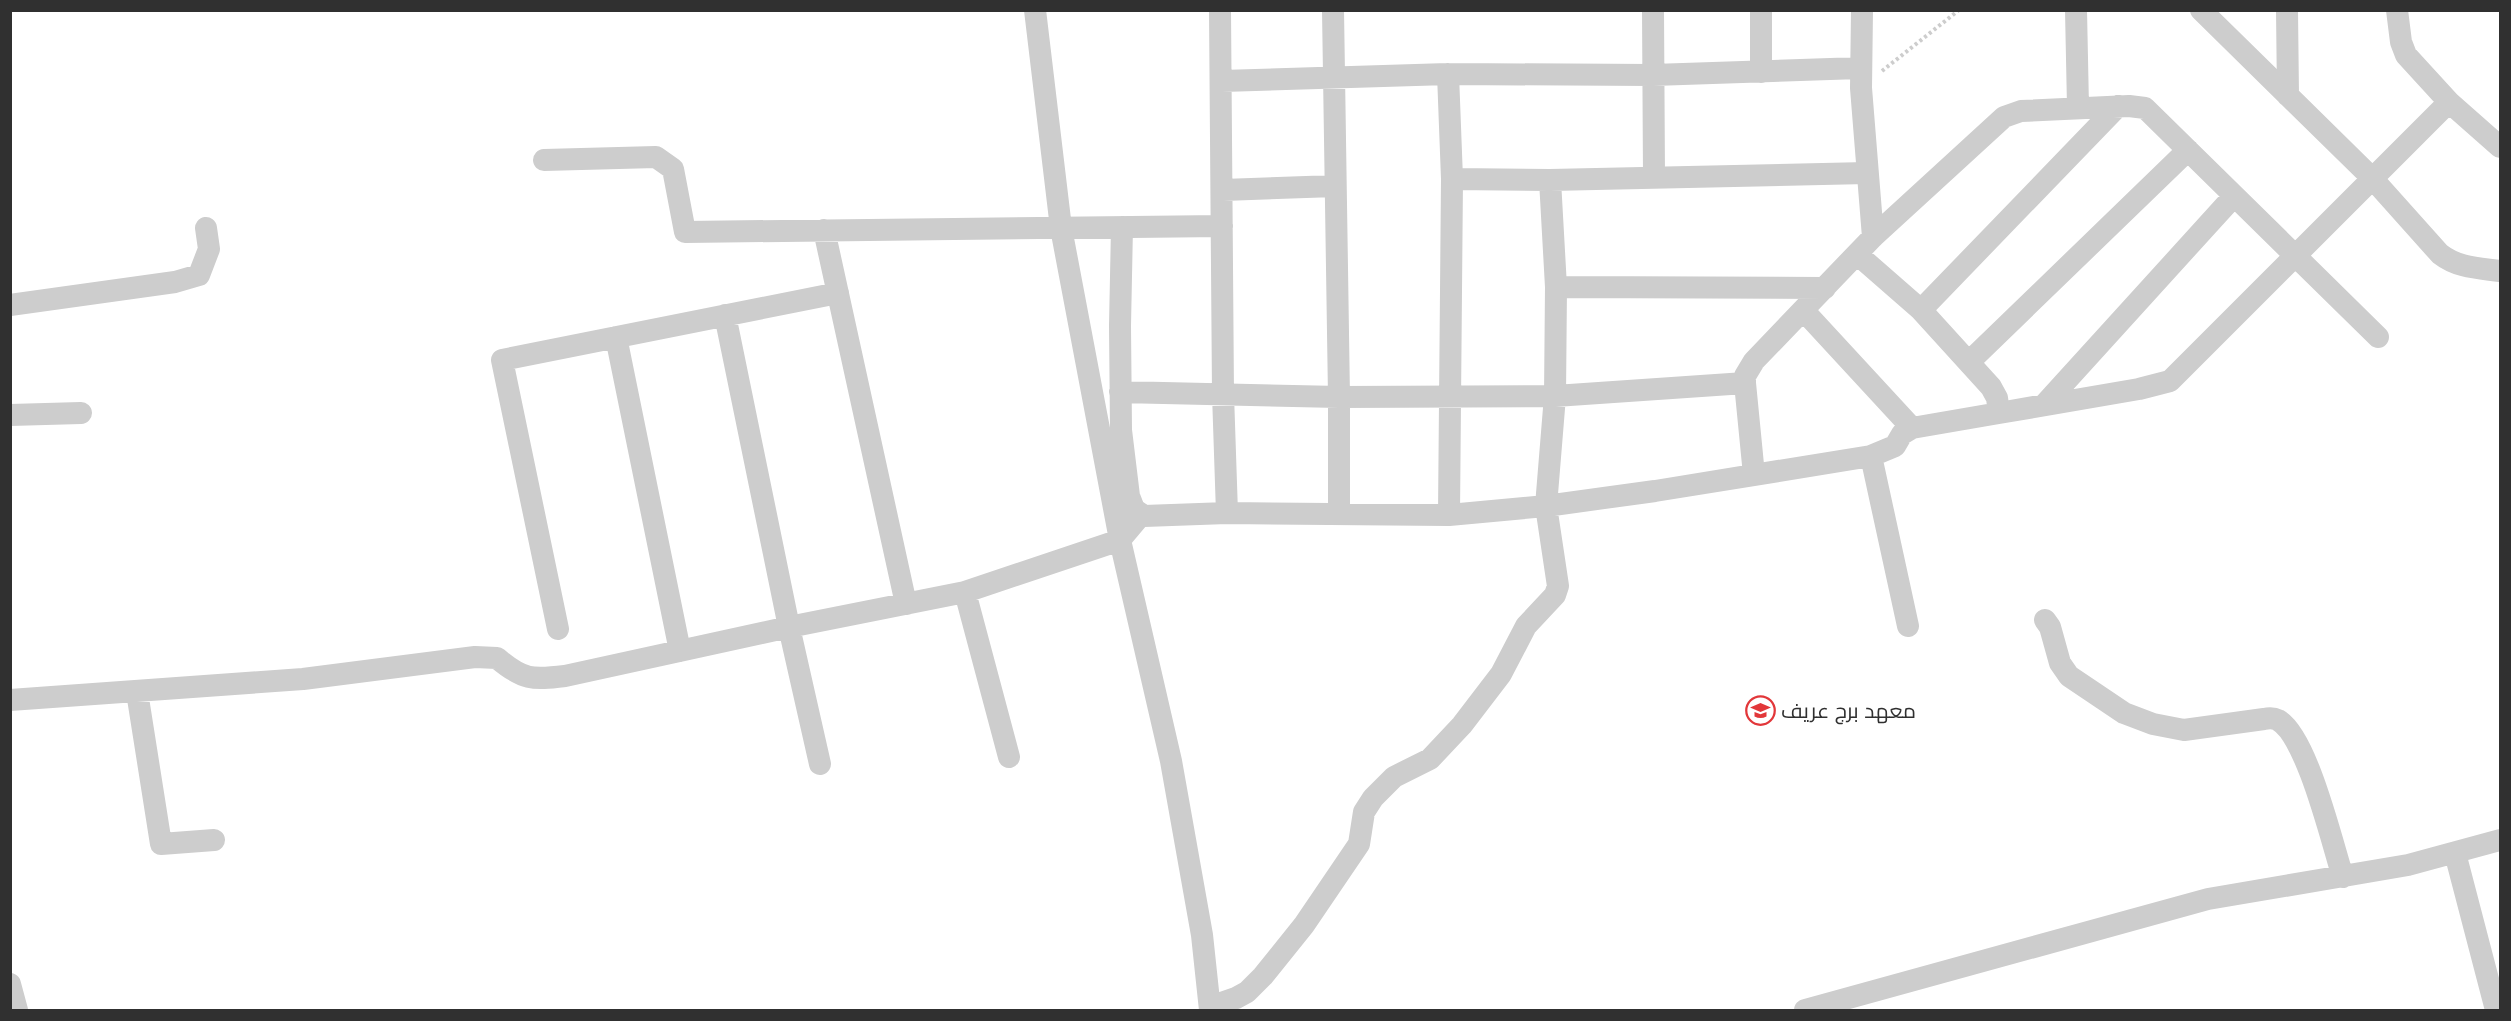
<svg xmlns="http://www.w3.org/2000/svg" width="2511" height="1021" font-family="'Open Sans',Cairo,sans-serif">
<style>
.lines{fill:none;stroke-linecap:round;stroke-linejoin:round}
.path{stroke:#cdcdcd;stroke-width:4;stroke-dasharray:3 3;stroke-linecap:butt}
.street{stroke:#cdcdcd;stroke-width:22}
.labels{text-anchor:middle;dominant-baseline:central;stroke-width:6;stroke-linejoin:round;paint-order:stroke}
.poi-label{font-size:21px;fill:#303030;stroke:#fff;text-anchor:start}
</style>
<rect width="100%" height="100%" fill="#fff"/>
<g class="lines">
<path class="path" d="M1882,71L1959,10"/>
<path class="street" d="M1035,10L1061,228L1120,540L1171,761L1202,935L1210,1010
M1220,10L1223,394L1227,513
M1333,10L1339,397V513
M1653,10L1654,177
M1862,10L1861,88L1873,237
M2076,10L2078,107
M2201,10L2372,178L2440,254C2458,268 2478,268 2500,271
M2287,10L2288,96
M2397,10L2401,42L2406,55L2449,102L2500,147
M1761,72V10
M1448,74L1452,179L1449,515
M1222,81L1448,74L1653,75L1860,68
M544,160L656,157L673,169L685,232L1222,226
M1452,179L1550,180L1867,173
M1223,190L1335,186
M1122,227L1120,326L1121,430L1129,496L1134,509L1144,516L1227,513L1449,515L1546,506L1655,491L1871,456L1895,446L1902,434L1912,428L1804,311
M824,230L906,604
M1858,255L1921,310L1991,387L1997,398L1999,413L1912,428
M1556,287L1825,288
M10,305L175,282L199,275L209,249L206,228
M1921,310L2118,106
M725,315L789,627L820,764
M616,337L680,651
M1969,362L2188,150
M1120,392L1339,397L1555,396L1745,383
M2045,404L2234,196
M1999,413L2139,389L2170,381L2449,102
M10,415L81,413
M1871,456L1908,626
M1754,475L1745,383V376L1754,361L1873,237L2004,117L2021,111L2129,106L2145,108L2378,337
M965,592L1009,757
M2045,620L2050,627L2060,663L2069,676L2124,713L2153,724L2184,730L2264,719C2269,718 2274,718 2278,720C2307,736 2332,843 2343,877
M558,629L502,360L838,293
M137,692L161,844L214,840
M10,700L303,679L475,657L497,658C523,680 532,680 565,676L789,627L965,592L1120,540L1141,515
M2455,853L2496,1010
M10,984L17,1010
M1210,1007L1236,998L1247,992L1263,976L1304,925L1359,844L1364,812L1373,798L1394,777L1430,759L1462,725L1501,674L1526,626L1555,595L1558,586L1546,506L1555,396L1556,287L1550,180
M1805,1010L2208,899L2408,865L2500,840"/>
</g>
<defs>
<symbol id="school-ring" viewBox="-11 -11 22 22"><circle r="9.5" fill="#fff" stroke="#e2373a" stroke-width="1.5"/><path d="M0-5L7-2L0 1L-7-2ZM-4 1L0 2.5L4 1V4Q0 6-4 4Z" fill="#e2373a"/></symbol>
</defs>
<g fill-rule="evenodd">
<use href="#school-ring" x="1744" y="694" width="33" height="33"/>
</g>
<g class="labels">
<g class="poi-label">
<text x="1781" y="710">معهد برج عريف</text>
</g>
</g>
<rect width="2511" height="1021" fill="none" stroke="#303030" stroke-width="24"/>
</svg>
